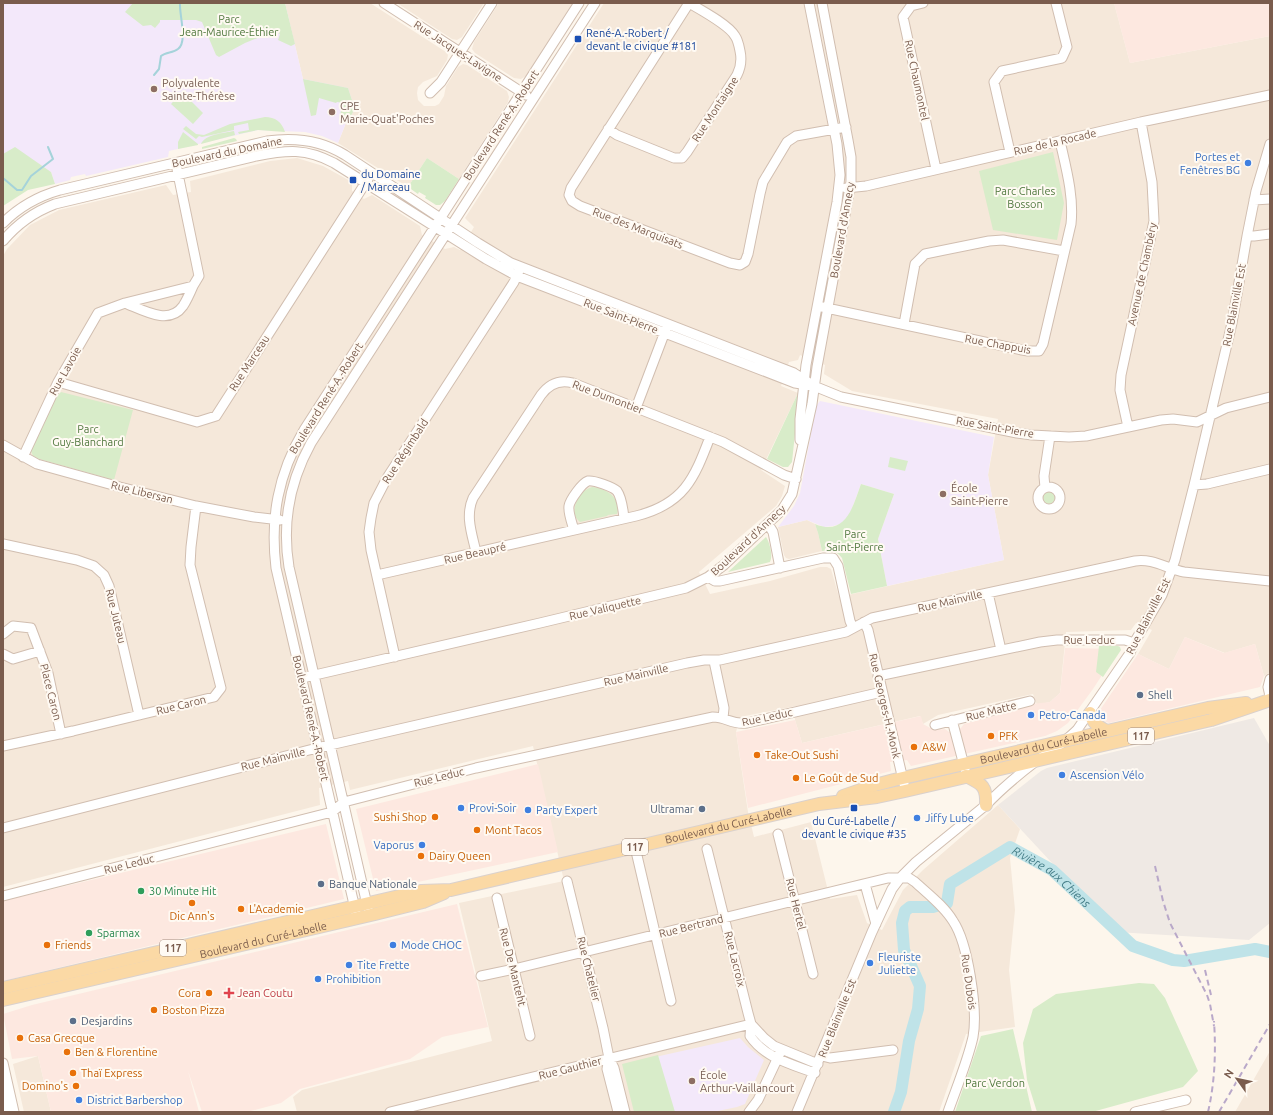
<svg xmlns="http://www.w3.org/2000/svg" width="1273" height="1115" font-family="Ubuntu,sans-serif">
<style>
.residential{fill:#f5e8da;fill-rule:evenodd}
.commercial{fill:#fde8e0}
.industrial{fill:#efe9e4}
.education{fill:#f3e8fa}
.green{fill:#d8ecc9}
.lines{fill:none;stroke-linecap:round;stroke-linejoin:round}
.stream{stroke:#a5d3da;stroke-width:2}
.river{stroke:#bfe3e8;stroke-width:12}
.minor-casing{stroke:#d1beb0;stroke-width:11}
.major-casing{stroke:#dad1cd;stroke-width:14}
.minor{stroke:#fff;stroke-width:9}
.major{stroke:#fbd9a5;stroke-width:12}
.rail{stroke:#b9a8c9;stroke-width:2;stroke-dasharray:6 4;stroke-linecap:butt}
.transit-dot{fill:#1a4fb4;stroke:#fffaf3;stroke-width:1.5}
.education-dot{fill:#8d6e63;stroke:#fffaf3;stroke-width:1.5}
.shop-dot{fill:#3f7fe0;stroke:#fffaf3;stroke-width:1.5}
.service-dot{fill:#5c6f8a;stroke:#fffaf3;stroke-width:1.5}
.food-dot{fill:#e8710a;stroke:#fffaf3;stroke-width:1.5}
.leisure-dot{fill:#2e9e5b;stroke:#fffaf3;stroke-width:1.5}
.health-dot{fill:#e0444e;stroke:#fffaf3;stroke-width:1.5}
.labels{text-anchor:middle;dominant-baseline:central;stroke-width:4;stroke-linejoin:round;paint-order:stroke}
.shield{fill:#fffaf3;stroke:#a28b7f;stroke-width:1}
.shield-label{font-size:10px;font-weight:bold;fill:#7a5c4d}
.park-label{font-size:11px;fill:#537a41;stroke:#fffaf3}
.transit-label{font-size:11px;fill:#164399;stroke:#fffaf3;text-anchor:start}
.street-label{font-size:11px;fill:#7a5c4d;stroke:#fffaf3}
.education-label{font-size:11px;fill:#785e54;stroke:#fffaf3;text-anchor:start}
.shop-label{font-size:11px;fill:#366cbe;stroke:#fffaf3;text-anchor:start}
.service-label{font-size:11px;fill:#4e5e75;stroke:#fffaf3;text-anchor:start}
.food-label{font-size:11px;fill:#c56008;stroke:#fffaf3;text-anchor:start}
.leisure-label{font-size:11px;fill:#27864d;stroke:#fffaf3;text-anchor:start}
.health-label{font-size:11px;fill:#be3a42;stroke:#fffaf3;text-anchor:start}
.water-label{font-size:12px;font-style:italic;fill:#437c86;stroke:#fffaf3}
</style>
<rect width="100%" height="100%" fill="#fdf6ec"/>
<path class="residential" d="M285,3H370L446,52L448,55L447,60L437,76L423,82L418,87L417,93L418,100L424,106H435L439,104L444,96L446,86L458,67L463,64L467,65L507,91L509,97L508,102L459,179L427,158L408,187L338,143L346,123L355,109L348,89L303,79Z
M397,3H484L462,37L457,40L452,39Z
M499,3H573L526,76L521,79L514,78L475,53L472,49L474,42Z
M604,3H1114L1130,63L1270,36V672L1264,676L1255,644L1225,653L1185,637L1169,669L1138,654L1152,630L1136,623L1131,630L1066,632L1060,693L1050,702L1037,705L1033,694L938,715L923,724L920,716L802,743L795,720L796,706L740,717L736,732L748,812L754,837L811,822L830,899L857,895L867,923L882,930L903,890L923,870L998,805L1020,829L1010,858L1015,910L1009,970L1015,1027L966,1034L939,1112H297L293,1097L302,1090L492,1041L459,903L564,881L533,746L350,790L348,781L319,788L320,805L3,887V256L7,249L30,225L59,210L166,185L173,195L191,192L190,181L270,161L297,158L323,166L352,182V191L364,199L372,195L420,226L422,235L445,249L454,247L460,250L474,227L465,218ZM800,355L825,365L824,374L852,391L998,419L988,475L1004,560L839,597L831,569L827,567H820L770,581L710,594L699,572L776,506L782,496L785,486L761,470L798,393L781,386L789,362L798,360ZM61,392L114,480L39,459L33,456L32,451L57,396Z
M807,520L815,524L818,533L822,551L789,559L786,558L784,555L778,527Z
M1270,1051V1112H1235Z
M38,1056L51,1112H24L13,1064Z"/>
<path class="commercial" d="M1114,3H1270V36L1130,63Z
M1185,637L1224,653L1255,644L1264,676L1260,687L1109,723L1104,721L1098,713L1138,654L1169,669Z
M1065,648L1119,649L1093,689L1068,723L1057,731L1045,736L911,766L907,760L890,762L891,771L748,808L736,732L795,720L802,743L921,716L923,724L934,730L945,729L949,732L961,728L964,724L1031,704L1050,702L1060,693Z
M538,764L558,852L376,891L356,809Z
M326,824L344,899L3,981V901Z
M457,904L488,1027L442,1037L410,1059L300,1089L281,1103L247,1112H202L188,1071L199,1112H51L38,1056L12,1059L3,1014L32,1005Z"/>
<path class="industrial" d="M1254,718L1270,746V923L1249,940L1116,932L998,805L1041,771L1047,768Z"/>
<path class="education" d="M3,3H285L303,79L348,88L355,109L346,123L338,143L322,136L305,132L258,130L169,151L168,157L86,176L85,174L71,177L70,180L55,184L51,172L3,154Z
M820,401L994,437L988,475L1004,560L887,586L878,539L894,494L861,484L850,514L846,519L840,524L833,526L824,527L807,520L778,527L794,506L800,493L816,406Z
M740,1038L748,1047L764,1060L745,1104L737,1107L713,1112H636L624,1064Z"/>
<path class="green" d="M133,3H285L295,44L291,46L278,40L280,34L275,31L245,43L219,57L216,55L202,22L196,20H160V22L155,28L151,25L143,26L125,12Z
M303,79L348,88L355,109L347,122L339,119L343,103L337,102L336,103L319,98L316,115L311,116Z
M182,92L203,113L193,124L171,104Z
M265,117C275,117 282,122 285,132L258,130L239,134L238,132L249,130L248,123L234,126V130L202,137L199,136L196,139L183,129L186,126L196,134L204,135L230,124Z
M234,131L235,135L201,144C205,134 225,133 234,131Z
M183,132L198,144V145L178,149V142Z
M234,138L236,139L237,141L202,149V147Z
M15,147L51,172L55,184L28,190L3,206V154Z
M1053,152L1064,203L1057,240L993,230L979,171Z
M427,158L459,179L445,201L440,205H436L425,198L426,196L419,192L418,194L408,187Z
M61,392L133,410L114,480L39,459L33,456L31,451L57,396Z
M798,393L799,396L792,462L788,467H783L767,459Z
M890,457L908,461L905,471L888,467Z
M861,484L894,494L878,539L887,586L851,594L842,558C837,551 830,550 822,551L818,533L815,524C846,537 853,506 861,484Z
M592,487C606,488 622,498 617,514L608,515L607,516L580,522C567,513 579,490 592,487Z
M1043 498a6 6 0 1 1 12 0a6 6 0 1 1-12 0Z
M766,537C770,543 773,556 770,562L728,572Z
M1099,646H1118L1120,647L1121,650L1103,677L1096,672Z
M1139,983L1154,984L1165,998L1198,1071L1183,1087L1092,1112H1037L1027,1080L1023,1043L1033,1009L1056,994Z
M1013,1029L1032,1112H955L981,1036Z
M658,1055L675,1112H634L622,1064Z"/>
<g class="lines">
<path class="stream" d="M154,75L159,69L161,56C166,52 173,53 178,49C188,42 179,14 180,3
M3,178L17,190H22L31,176L53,159L48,147"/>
<path class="river" id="s1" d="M894,1112L901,1092L909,1041L918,1009L920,986L904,950L902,923L905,911L910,907H933L947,903L950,884L1010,847L1052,870L1133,946L1173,960L1184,961L1255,949L1270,952"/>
<defs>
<path id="minor" d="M384,3L526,95
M689,3L571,188L569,195L572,201L580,206L730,263L740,265L745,262L748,254L760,194L763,182L787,142L796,136L846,127
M923,3L911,6L903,17L936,169
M430,93L441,82L492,3
M608,129L617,135L674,158H682L687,152L737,75C741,67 742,60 740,51C739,46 738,40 735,36C729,25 701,10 689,3
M1010,152L994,82L1002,71L1062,58L1067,47L1056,3
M846,188L866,186L1141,122L1270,95
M1254,200L1270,199
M3,223C19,207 39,196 60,190L267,141C295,137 321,140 345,155L478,243L511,263L794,373L811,384
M1247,236H1254L1270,234
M3,241C17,224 34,212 55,204L256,156C287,150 306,148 334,163L486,259L517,276L795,383L814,386L841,397L1017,433L1032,435L1069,437L1086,436L1161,420L1173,419L1197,422L1226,408L1270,397
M125,303C143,310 169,326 183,306C187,300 190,293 193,286
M822,307L1022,350L1028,351H1039L1043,344L1071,224C1074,196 1066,168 1060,141
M904,324L915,264L925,254L989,241L1003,240L1064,251
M58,382L197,422L216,416L368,179
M636,408L666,329
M1128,427L1120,390L1121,375L1154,221L1152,182L1141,122
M800,440V419L806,365L837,202L840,175L837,144L809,3
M3,445L37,464L120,487L196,506L254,517L280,520
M23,457L58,382L98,313L125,303L193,286L199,276L177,169
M1194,485L1207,484L1270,469
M1038 498a11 11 0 1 1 22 0a11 11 0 1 1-22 0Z
M1045,488L1044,476L1050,436
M768,524L773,532L780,568
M574,530C572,523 568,513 569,506C570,500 582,483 588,481C594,480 613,487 617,491C622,498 623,510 624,518
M3,544L77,560L94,566L104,575L109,586L139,715
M476,552C472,534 465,516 473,498L541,395C549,384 559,379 573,383L723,442L784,475L796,479
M377,575L636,516C684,504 694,479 710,437
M708,577L715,581H720L823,558H833L838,566L850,621L853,628
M988,593L1001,650
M864,622L868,630L904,784
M3,634L13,626L31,628L48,673L61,734
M3,654L13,659L40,651
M395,657L371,550L369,532L371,518L374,503L387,478L514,282L519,271
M714,661L724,708L723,718
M878,676L1040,642L1057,640H1125L1134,643
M302,678L540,623L686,588L708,577L724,565L782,510L792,494L812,404L817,367L851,182V157L848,140L822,3
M1270,679L1268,687L1270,696
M952,720L965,769
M935,725L1030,701
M3,746L73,731L214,697L221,688L190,565L191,547L196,506
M3,828L317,748L687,663L704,660H720L846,632L872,618L1135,561C1152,558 1168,569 1184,572L1270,581
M778,834L813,974
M635,847L671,1001
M707,849L748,1013L751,1024L750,1036C765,1058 791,1064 815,1073
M567,881L603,1028L609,1058L614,1068L625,1112
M865,884L876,924
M3,896L332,812L344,802L476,768L713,717C727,717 731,725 747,723L882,692
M497,898L530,1036
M368,909L289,567C282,524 290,481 311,443L595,3
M356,913L276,568C270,518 278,474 304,430L579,3
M481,976L514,969L888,878H909L915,882C928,894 944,906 953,921C968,943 978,1010 973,1037C968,1060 956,1089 948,1112
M751,1024L764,1038L774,1046L818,1064
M822,1056L830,1058L893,1050
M609,1058L607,1069L618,1112
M3,1063L14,1112
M3,1092L7,1112
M390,1112L751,1024
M749,1112L758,1100L780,1053
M797,1112L872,932L892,889L901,877L916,862L986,805C1001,789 1018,775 1035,762C1050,752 1064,743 1077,730L1130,653L1134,643L1162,595L1175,560L1194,485L1232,323L1247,236L1256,191L1270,144
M1135,1112L1186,1100"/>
<g id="major">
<path d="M1090,713C1093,723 1097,726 1107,731"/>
<path d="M966,776C982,784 987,786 986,805"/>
<path id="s2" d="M843,796L875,785L894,780L1208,708L1246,703"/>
<path id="s3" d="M3,988L421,891L451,890L819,804L877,797L905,791L1211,720L1270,700"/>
<path id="s4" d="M3,1000L375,914L423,902L444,893"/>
</g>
</defs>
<use href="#minor" class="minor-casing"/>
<use href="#major" class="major-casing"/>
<use href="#minor" class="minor"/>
<use href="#major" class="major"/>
<path class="rail" d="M1155,866L1163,901L1170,923L1207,995L1210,1004L1214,1026
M1205,970L1211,995
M1208,1112C1215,1082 1216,1051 1214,1021
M1219,1112L1270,1024"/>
</g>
<g class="transit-dot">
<rect x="574" y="35" width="8" height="8" rx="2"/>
<rect x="349" y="176" width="8" height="8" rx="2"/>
<rect x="850" y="804" width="8" height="8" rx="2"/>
</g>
<g class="education-dot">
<circle cx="154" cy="89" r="4"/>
<circle cx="332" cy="112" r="4"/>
<circle cx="943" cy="494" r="4"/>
<circle cx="692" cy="1081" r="4"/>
</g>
<g class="shop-dot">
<circle cx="1248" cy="163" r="4"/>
<circle cx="1031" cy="715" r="4"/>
<circle cx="1062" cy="775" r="4"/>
<circle cx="461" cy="808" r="4"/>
<circle cx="528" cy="810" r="4"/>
<circle cx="917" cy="818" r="4"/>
<circle cx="422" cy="845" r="4"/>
<circle cx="393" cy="945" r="4"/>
<circle cx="870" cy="963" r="4"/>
<circle cx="349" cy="965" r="4"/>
<circle cx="318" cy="979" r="4"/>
<circle cx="79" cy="1100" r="4"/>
</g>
<g class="service-dot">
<circle cx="1140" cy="695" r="4"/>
<circle cx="702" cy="809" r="4"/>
<circle cx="321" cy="884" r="4"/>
<circle cx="73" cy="1021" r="4"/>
</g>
<g class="food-dot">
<circle cx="991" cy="736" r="4"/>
<circle cx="914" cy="747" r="4"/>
<circle cx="757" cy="755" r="4"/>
<circle cx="796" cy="778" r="4"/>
<circle cx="435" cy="817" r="4"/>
<circle cx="477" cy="830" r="4"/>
<circle cx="421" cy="856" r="4"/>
<circle cx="192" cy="903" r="4"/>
<circle cx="241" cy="909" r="4"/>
<circle cx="47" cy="945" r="4"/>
<circle cx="209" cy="993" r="4"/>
<circle cx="154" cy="1010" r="4"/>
<circle cx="20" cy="1038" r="4"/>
<circle cx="67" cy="1052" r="4"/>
<circle cx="73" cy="1073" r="4"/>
<circle cx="76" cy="1086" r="4"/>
</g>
<g class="leisure-dot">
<circle cx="141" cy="891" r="4"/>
<circle cx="89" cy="933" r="4"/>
</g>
<path class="health-dot" d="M227 987h4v4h4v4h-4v4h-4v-4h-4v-4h4z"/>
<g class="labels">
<g class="shield">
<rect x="1128" y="728" width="26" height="16" rx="3"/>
<rect x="622" y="839" width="26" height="16" rx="3"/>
<rect x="160" y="940" width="26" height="16" rx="3"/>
</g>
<g class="shield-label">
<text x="1141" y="736">117</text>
<text x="635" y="847">117</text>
<text x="173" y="948">117</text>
</g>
<g class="park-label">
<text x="229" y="19">Parc<tspan x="229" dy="13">Jean-Maurice-Éthier</tspan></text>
<text x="1025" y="191">Parc Charles<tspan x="1025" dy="13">Bosson</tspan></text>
<text x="88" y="429">Parc<tspan x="88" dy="13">Guy-Blanchard</tspan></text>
<text x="855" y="534">Parc<tspan x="855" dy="13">Saint-Pierre</tspan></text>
<text x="995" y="1083">Parc Verdon</text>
</g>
<g class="transit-label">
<text x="586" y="33">René-A.-Robert /<tspan x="586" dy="13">devant le civique #181</tspan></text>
<text x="361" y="174">du Domaine<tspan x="361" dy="13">/ Marceau</tspan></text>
<text x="854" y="821" text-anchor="middle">du Curé-Labelle /<tspan x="854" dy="13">devant le civique #35</tspan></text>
</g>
<g class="street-label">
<text transform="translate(458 51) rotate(33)">Rue Jacques-Lavigne</text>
<text transform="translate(917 80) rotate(78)">Rue Chaumontel</text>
<text transform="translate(715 109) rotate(-57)">Rue Montaigne</text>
<text transform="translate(501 125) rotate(-57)">Boulevard René-A.-Robert</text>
<text transform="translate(1055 142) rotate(-13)">Rue de la Rocade</text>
<text transform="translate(227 152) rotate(-12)">Boulevard du Domaine</text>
<text transform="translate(638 228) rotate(21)">Rue des Marquisats</text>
<text transform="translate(842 230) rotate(-80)">Boulevard d'Annecy</text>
<text transform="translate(1142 274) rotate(-78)">Avenue de Chambéry</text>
<text transform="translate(1234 305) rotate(-79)">Rue Blainville Est</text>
<text transform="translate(621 316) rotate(21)">Rue Saint-Pierre</text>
<text transform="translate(998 344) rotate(10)">Rue Chappuis</text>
<text transform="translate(249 363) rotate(-57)">Rue Marceau</text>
<text transform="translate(65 371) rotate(-61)">Rue Lavoie</text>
<text transform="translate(608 397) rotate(21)">Rue Dumontier</text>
<text transform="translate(326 398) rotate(-58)">Boulevard René-A.-Robert</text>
<text transform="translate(995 427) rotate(10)">Rue Saint-Pierre</text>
<text transform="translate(405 451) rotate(-57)">Rue Régimbald</text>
<text transform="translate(142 492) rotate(14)">Rue Libersan</text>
<text transform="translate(748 540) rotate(-43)">Boulevard d'Annecy</text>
<text transform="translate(475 553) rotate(-13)">Rue Beaupré</text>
<text transform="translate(950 601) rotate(-13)">Rue Mainville</text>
<text transform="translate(605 608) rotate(-13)">Rue Valiquette</text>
<text transform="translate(116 616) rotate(76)">Rue Juteau</text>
<text transform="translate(1148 616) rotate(-63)">Rue Blainville Est</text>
<text x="1089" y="640">Rue Leduc</text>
<text transform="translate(636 675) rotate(-13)">Rue Mainville</text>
<text transform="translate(51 692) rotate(76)">Place Caron</text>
<text transform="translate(181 705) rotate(-14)">Rue Caron</text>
<text transform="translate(885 706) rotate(77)">Rue Georges-H.-Monk</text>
<text transform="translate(991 711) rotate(-14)">Rue Matte</text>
<text transform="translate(767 717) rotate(-12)">Rue Leduc</text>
<text transform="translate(311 718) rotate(77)">Boulevard René-A.-Robert</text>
<text stroke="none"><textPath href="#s2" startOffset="207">Boulevard du Curé-Labelle</textPath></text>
<text transform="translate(273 759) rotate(-14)">Rue Mainville</text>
<text transform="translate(439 777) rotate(-14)">Rue Leduc</text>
<text stroke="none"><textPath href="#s3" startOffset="744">Boulevard du Curé-Labelle</textPath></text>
<text transform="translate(129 864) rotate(-14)">Rue Leduc</text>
<text transform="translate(796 904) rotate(76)">Rue Hertel</text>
<text transform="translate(691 926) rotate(-14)">Rue Bertrand</text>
<text stroke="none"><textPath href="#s4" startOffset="267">Boulevard du Curé-Labelle</textPath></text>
<text transform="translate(735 959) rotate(76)">Rue Lacroix</text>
<text transform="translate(513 967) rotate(76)">Rue De Manteht</text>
<text transform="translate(589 969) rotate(76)">Rue Chatelier</text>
<text transform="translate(969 982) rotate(82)">Rue Dubois</text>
<text transform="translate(837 1018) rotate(-68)">Rue Blainville Est</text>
<text transform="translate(570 1068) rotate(-14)">Rue Gauthier</text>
</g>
<g class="education-label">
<text x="162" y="83">Polyvalente<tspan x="162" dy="13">Sainte-Thérèse</tspan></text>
<text x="340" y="106">CPE<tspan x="340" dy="13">Marie-Quat'Poches</tspan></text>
<text x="951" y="488">École<tspan x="951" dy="13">Saint-Pierre</tspan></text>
<text x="700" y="1075">École<tspan x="700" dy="13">Arthur-Vaillancourt</tspan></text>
</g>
<g class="shop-label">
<text x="1240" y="157" text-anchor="end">Portes et<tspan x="1240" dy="13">Fenêtres BG</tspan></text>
<text x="1039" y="715">Petro-Canada</text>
<text x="1070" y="775">Ascension Vélo</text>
<text x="469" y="808">Provi-Soir</text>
<text x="536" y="810">Party Expert</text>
<text x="925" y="818">Jiffy Lube</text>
<text x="414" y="845" text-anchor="end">Vaporus</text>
<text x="401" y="945">Mode CHOC</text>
<text x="878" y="957">Fleuriste<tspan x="878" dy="13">Juliette</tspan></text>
<text x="357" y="965">Tite Frette</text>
<text x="326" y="979">Prohibition</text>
<text x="87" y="1100">District Barbershop</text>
</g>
<g class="service-label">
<text x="1148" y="695">Shell</text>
<text x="694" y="809" text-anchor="end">Ultramar</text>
<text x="329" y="884">Banque Nationale</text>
<text x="81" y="1021">Desjardins</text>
</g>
<g class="food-label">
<text x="999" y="736">PFK</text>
<text x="922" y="747">A&amp;W</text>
<text x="765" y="755">Take-Out Sushi</text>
<text x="804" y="778">Le Goût de Sud</text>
<text x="427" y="817" text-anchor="end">Sushi Shop</text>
<text x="485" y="830">Mont Tacos</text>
<text x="429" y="856">Dairy Queen</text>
<text x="249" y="909">L'Academie</text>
<text x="192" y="916" text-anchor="middle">Dic Ann's</text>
<text x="55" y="945">Friends</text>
<text x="201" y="993" text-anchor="end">Cora</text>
<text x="162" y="1010">Boston Pizza</text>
<text x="28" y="1038">Casa Grecque</text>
<text x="75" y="1052">Ben &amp; Florentine</text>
<text x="81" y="1073">Thaï Express</text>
<text x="68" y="1086" text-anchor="end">Domino's</text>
</g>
<g class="leisure-label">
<text x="149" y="891">30 Minute Hit</text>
<text x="97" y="933">Sparmax</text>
</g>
<g class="health-label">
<text x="237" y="993">Jean Coutu</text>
</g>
<g class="water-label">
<text stroke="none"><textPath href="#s1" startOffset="393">Rivière aux Chiens</textPath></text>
</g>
</g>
<rect width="1273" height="1115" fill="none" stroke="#7a5c4d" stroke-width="8"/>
<g transform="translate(1237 1079) rotate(303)" stroke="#fffaf3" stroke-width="3" paint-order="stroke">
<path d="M0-3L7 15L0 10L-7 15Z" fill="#7a5c4d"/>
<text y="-6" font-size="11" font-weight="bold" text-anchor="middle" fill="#7a5c4d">N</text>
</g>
</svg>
